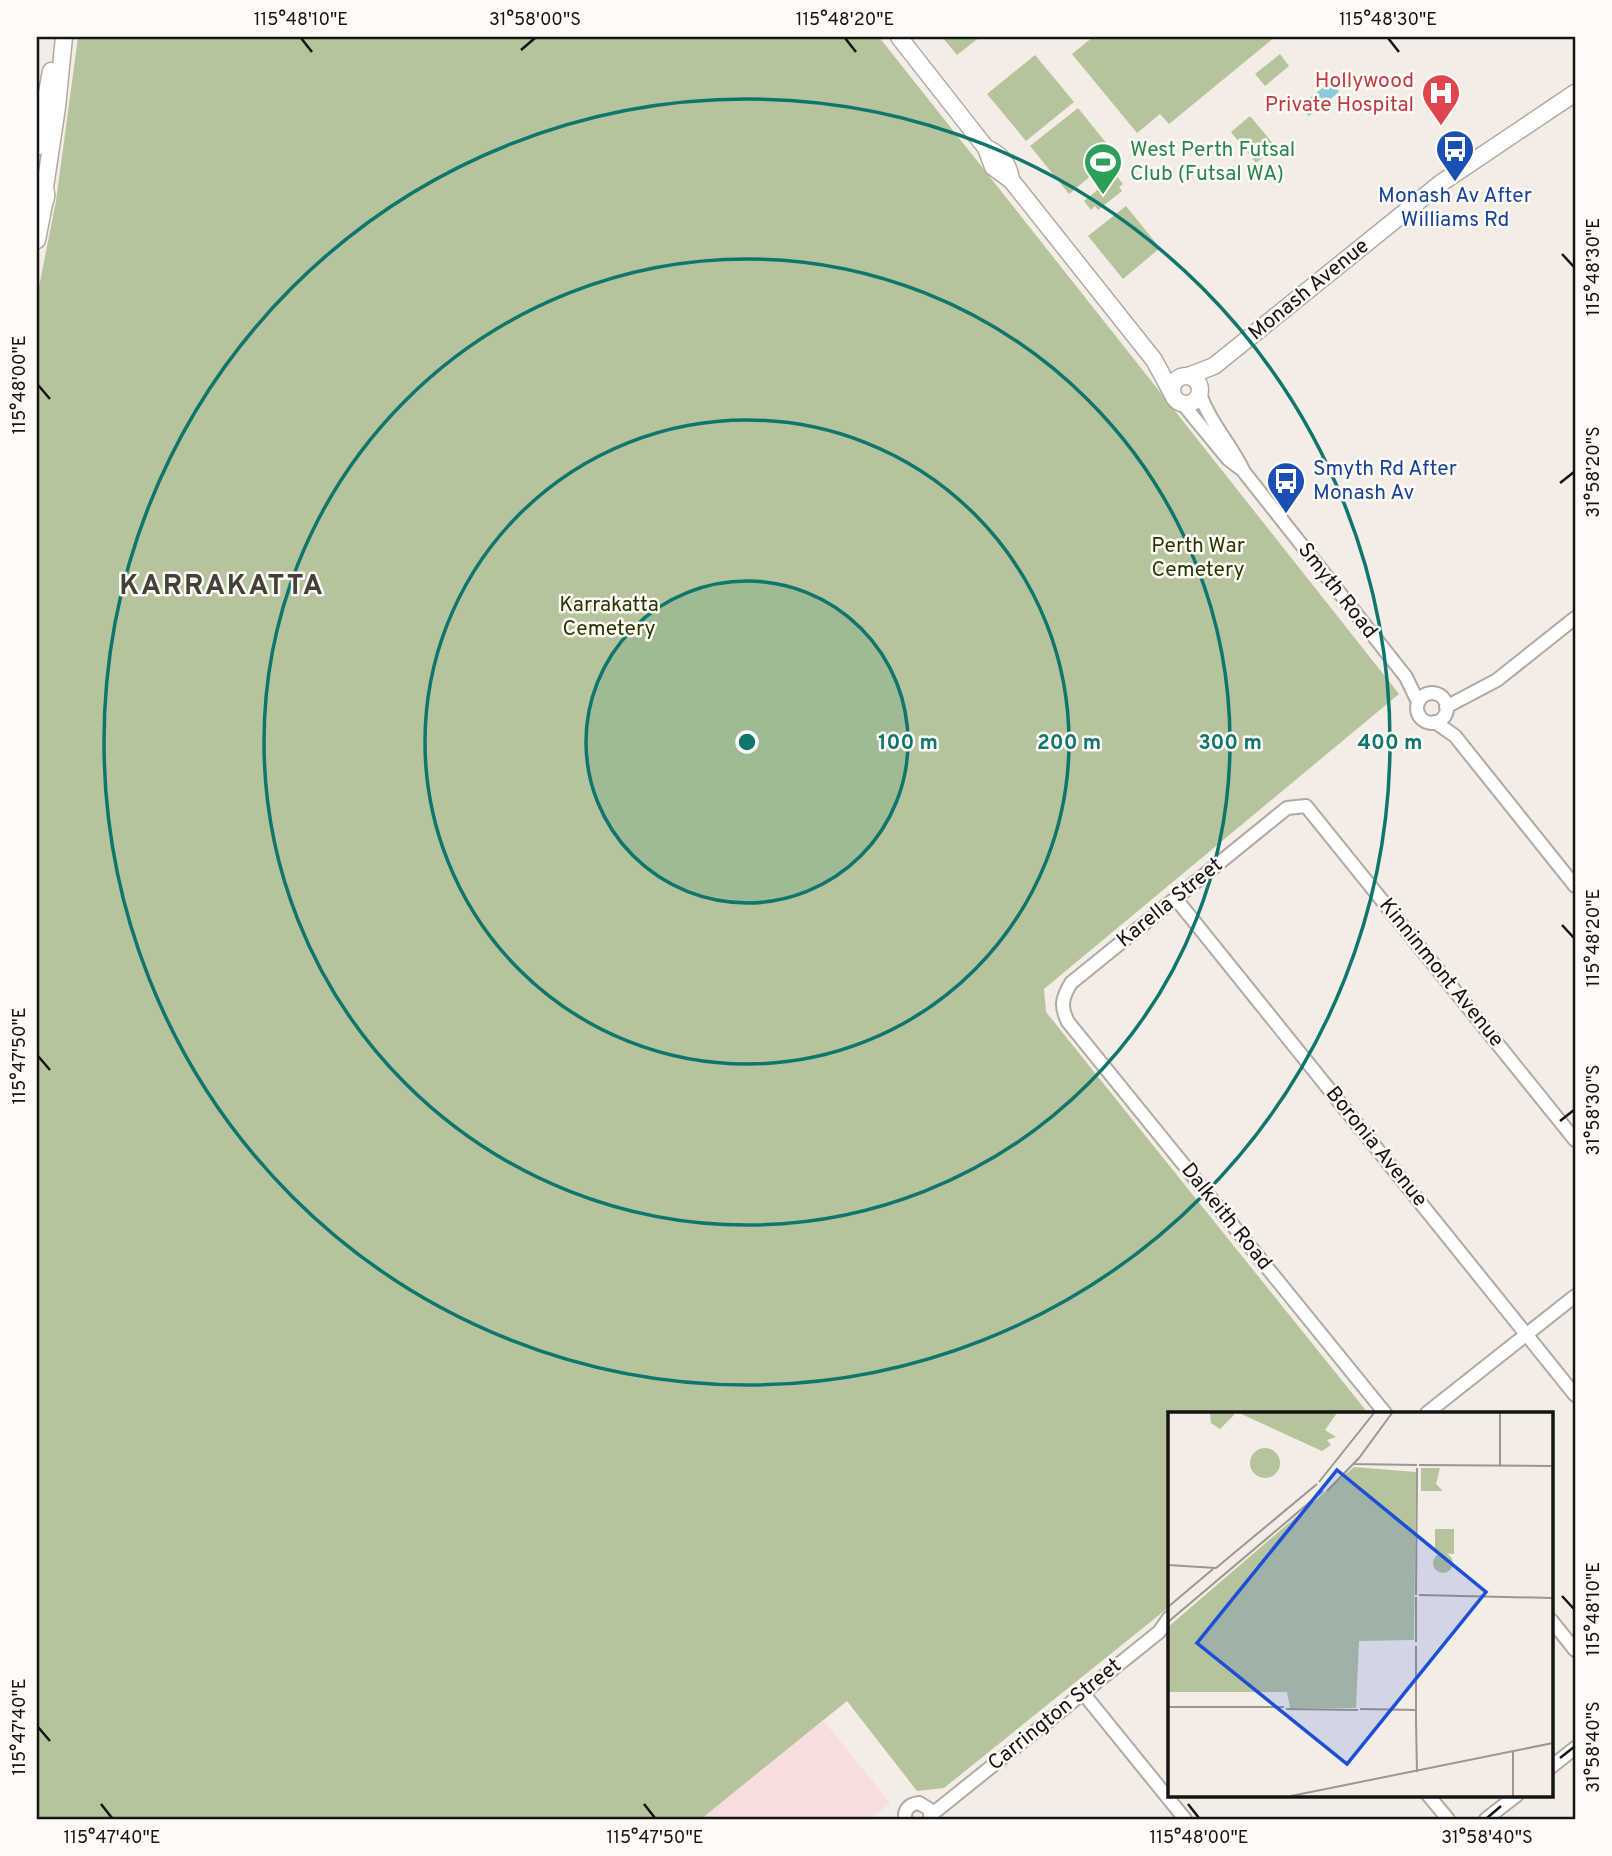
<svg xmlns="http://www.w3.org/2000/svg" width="1612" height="1856" font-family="Overpass,sans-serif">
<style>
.commercial{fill:#f8ddde}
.green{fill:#b5c49d}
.water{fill:#8acdd8}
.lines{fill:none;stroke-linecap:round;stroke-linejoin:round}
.minor-casing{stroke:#b0aaa3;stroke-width:16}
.major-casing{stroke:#b0aaa3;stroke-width:19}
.minor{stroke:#fff;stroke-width:12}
.major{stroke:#fff;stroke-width:16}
.ticks{fill:none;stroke:#161412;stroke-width:2.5}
.ring{fill:none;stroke:#0f766e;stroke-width:3.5}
.labels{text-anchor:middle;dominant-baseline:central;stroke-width:5;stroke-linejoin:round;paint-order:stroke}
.health-label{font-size:21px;fill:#be3a42;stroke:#fefbf6;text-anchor:end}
.leisure-label{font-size:21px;fill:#27864d;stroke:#fefbf6;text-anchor:start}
.transit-label{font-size:21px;fill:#164399;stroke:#fefbf6}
.street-label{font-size:21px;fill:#161412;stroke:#fefbf6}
.park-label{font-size:21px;fill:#273700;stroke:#fefbf6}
.district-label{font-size:28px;font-weight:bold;letter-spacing:2px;fill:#443f39;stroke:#fefbf6}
.inset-road{fill:none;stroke:#9b9691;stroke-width:2}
.view{fill:#1d4ed8;fill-opacity:0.15;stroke:#1d4ed8;stroke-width:3.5}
.inset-edge{fill:none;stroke:#161412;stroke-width:3.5}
.centre{fill:#0f766e;stroke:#fefbf6;stroke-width:3.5}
.ring-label{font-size:21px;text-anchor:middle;font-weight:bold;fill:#0f766e;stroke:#fefbf6;stroke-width:5;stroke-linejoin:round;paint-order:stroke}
.neatline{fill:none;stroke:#161412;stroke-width:2.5}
.ticks-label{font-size:18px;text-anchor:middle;fill:#161412}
</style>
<rect width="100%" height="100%" fill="#f3ede5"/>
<path class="commercial" d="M824,1721L890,1803L869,1819H701Z"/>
<path class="green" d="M78,37H879L1399,694L1044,989L1046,1012L1368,1413H1169V1607L944,1788L917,1791L847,1701L701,1819H37V297L56,201Z
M942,37H980L957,55Z
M1093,37H1275L1169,124L1160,114L1137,133L1072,54Z
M1280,54L1289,66L1265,86L1255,74Z
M1035,55L1074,102L1026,141L987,94Z
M1078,108L1116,155L1069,194L1030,146Z
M1250,116L1276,147L1256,163L1231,132Z
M1116,175L1123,184L1119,187L1122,191L1098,210L1095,206L1091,210L1084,201Z
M1126,206L1160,248L1123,279L1088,236Z"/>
<path class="water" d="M1331,81L1339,92L1309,116L1300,106Z"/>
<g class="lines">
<defs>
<path id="minor" d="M1200,394C1210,423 1231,444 1244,472L1406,677L1418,702
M1182,403L1228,459L1241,469
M1417 708a15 15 0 1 1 30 0a15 15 0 1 1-30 0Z
M1446,707L1497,680L1575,618
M1435,722L1455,736L1575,886
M1176,899L1575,1395
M1385,1413L1068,1022C1060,1006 1062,998 1071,983L1287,808L1306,806L1575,1140
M1427,1413L1575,1296
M1551,1620L1575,1650
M1083,1693L1185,1819
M1551,1767L1575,1748
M1428,1795L1448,1819
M931,1815L1159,1632L1169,1618
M905,1819C904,1810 909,1804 919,1803L929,1809L931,1819
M1486,1819L1517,1795"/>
<path id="major" d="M899,37L986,148L993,167L1011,180L1154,360L1173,395
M37,147L51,71
M986,148C1001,154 1009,164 1011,180
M45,187L57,107L64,37
M37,210C49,202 49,190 39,181
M37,240L44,204
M1188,376L1214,366L1441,183L1575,93
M1172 390a14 14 0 1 1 28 0a14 14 0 1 1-28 0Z"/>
</defs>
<use href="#minor" class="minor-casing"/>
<use href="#major" class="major-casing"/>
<use href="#minor" class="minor"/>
<use href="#major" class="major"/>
</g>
<path class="ticks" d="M301,38L312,52M845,38L856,52M1388,38L1399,52M521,50L535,38M1562,254L1574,267M38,385L50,399M1560,483L1574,472M1562,925L1574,938M38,1056L50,1070M1560,1121L1574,1110M1562,1596L1574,1609M38,1727L50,1741M1560,1758L1574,1747M101,1804L112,1818M644,1804L655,1818M1188,1804L1199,1818M1487,1818L1501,1806"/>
<circle cx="747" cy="742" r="161" fill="#0f766e" fill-opacity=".12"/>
<g class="ring">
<circle cx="747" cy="742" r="161"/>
<circle cx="747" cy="742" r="322"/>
<circle cx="747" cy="742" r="483"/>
<circle cx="747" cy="742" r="643"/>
</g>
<defs>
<symbol id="hospital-pin" viewBox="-11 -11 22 30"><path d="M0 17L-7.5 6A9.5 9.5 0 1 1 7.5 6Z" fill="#e0444e" stroke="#fefbf6"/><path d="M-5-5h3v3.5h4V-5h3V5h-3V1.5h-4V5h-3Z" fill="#fff"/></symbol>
<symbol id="bus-pin" viewBox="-11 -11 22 30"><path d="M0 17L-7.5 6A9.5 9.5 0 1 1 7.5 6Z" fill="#1a4fb4" stroke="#fefbf6"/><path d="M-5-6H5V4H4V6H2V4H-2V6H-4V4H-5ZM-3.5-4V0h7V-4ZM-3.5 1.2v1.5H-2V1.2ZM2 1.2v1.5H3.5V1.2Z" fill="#fff"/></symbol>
<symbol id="stadium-pin" viewBox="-11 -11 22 30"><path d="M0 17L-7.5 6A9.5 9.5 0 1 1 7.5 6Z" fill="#2e9e5b" stroke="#fefbf6"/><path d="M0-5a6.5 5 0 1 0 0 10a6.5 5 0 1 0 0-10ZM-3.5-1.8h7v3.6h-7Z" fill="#fff"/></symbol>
</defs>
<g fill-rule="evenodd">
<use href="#hospital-pin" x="1419" y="71" width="44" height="60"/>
<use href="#bus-pin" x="1433" y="127" width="44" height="60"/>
<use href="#stadium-pin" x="1081" y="140" width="44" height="60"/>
<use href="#bus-pin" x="1264" y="459" width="44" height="60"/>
</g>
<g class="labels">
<g class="health-label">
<text x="1414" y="81">Hollywood<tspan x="1414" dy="24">Private Hospital</tspan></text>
</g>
<g class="leisure-label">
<text x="1130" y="150">West Perth Futsal<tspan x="1130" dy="24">Club (Futsal WA)</tspan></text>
</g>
<g class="transit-label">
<text x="1455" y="196">Monash Av After<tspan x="1455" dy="24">Williams Rd</tspan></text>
<text x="1313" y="469" text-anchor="start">Smyth Rd After<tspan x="1313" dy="24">Monash Av</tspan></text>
</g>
<g class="street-label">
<text transform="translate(1309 290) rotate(-39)">Monash Avenue</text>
<text transform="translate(1337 591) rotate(52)">Smyth Road</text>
<text transform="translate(1170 903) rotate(-39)">Karella Street</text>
<text transform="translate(1441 973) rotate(51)">Kinninmont Avenue</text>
<text transform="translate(1376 1147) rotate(51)">Boronia Avenue</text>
<text transform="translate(1226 1217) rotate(51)">Dalkeith Road</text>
<text transform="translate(1055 1715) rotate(-39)">Carrington Street</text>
</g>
<g class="park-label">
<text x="1198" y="546">Perth War<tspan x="1198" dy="24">Cemetery</tspan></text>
<text x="609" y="605">Karrakatta<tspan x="609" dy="24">Cemetery</tspan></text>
</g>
<g class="district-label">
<text x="222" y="587">KARRAKATTA</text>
</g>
</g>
<g transform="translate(1168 1412)">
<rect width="385" height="385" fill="#f3ede5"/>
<path d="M42,1H66V3L52,17L43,11ZM71,1H169L157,18L168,25L159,28L163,33L154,39ZM82 51a15 15 0 1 1 30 0a15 15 0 1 1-30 0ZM186,55L248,60L246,228L191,229L188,296H122L119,280H0V215ZM253,56H272L268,72L275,79H253ZM267,117H286V142L267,141ZM265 151a10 10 0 1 1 20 0a10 10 0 1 1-20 0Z" fill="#b5c49d"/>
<path class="inset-road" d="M186,52L249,53M251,53L385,54M332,53V1M151,70L206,1M159,79L191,46L224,1M0,153L48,156L149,72M248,183L249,56M251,183L385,186M0,195L45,157M0,210L155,79M248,230V185M248,234V310M0,295H116M118,297L190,298M192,297L249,298M248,310L249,360M345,340V384M123,384L385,331"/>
<path class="view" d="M169,58L318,180L179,352L29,231Z"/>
<rect width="385" height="385" class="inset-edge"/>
</g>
<circle cx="747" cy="742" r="10" class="centre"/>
<g class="ring-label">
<text x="908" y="749">100 m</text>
<text x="1069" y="749">200 m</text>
<text x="1230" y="749">300 m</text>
<text x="1390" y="749">400 m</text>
</g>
<rect width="1612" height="1856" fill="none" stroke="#fefbf6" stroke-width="77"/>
<rect x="38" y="38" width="1536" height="1780" class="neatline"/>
<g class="ticks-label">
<text x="301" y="25">115°48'10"E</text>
<text x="535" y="25">31°58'00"S</text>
<text x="845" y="25">115°48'20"E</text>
<text x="1388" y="25">115°48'30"E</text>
<text transform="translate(1593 267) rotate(-90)" y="6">115°48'30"E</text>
<text transform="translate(19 385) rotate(-90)" y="6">115°48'00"E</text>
<text transform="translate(1593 472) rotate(-90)" y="6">31°58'20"S</text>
<text transform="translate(1593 938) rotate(-90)" y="6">115°48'20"E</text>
<text transform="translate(19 1056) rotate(-90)" y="6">115°47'50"E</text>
<text transform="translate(1593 1110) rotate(-90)" y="6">31°58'30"S</text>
<text transform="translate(1593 1609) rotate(-90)" y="6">115°48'10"E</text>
<text transform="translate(19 1727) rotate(-90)" y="6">115°47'40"E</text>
<text transform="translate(1593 1747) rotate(-90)" y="6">31°58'40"S</text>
<text x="112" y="1843">115°47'40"E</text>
<text x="655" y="1843">115°47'50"E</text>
<text x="1199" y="1843">115°48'00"E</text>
<text x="1487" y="1843">31°58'40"S</text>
</g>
</svg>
